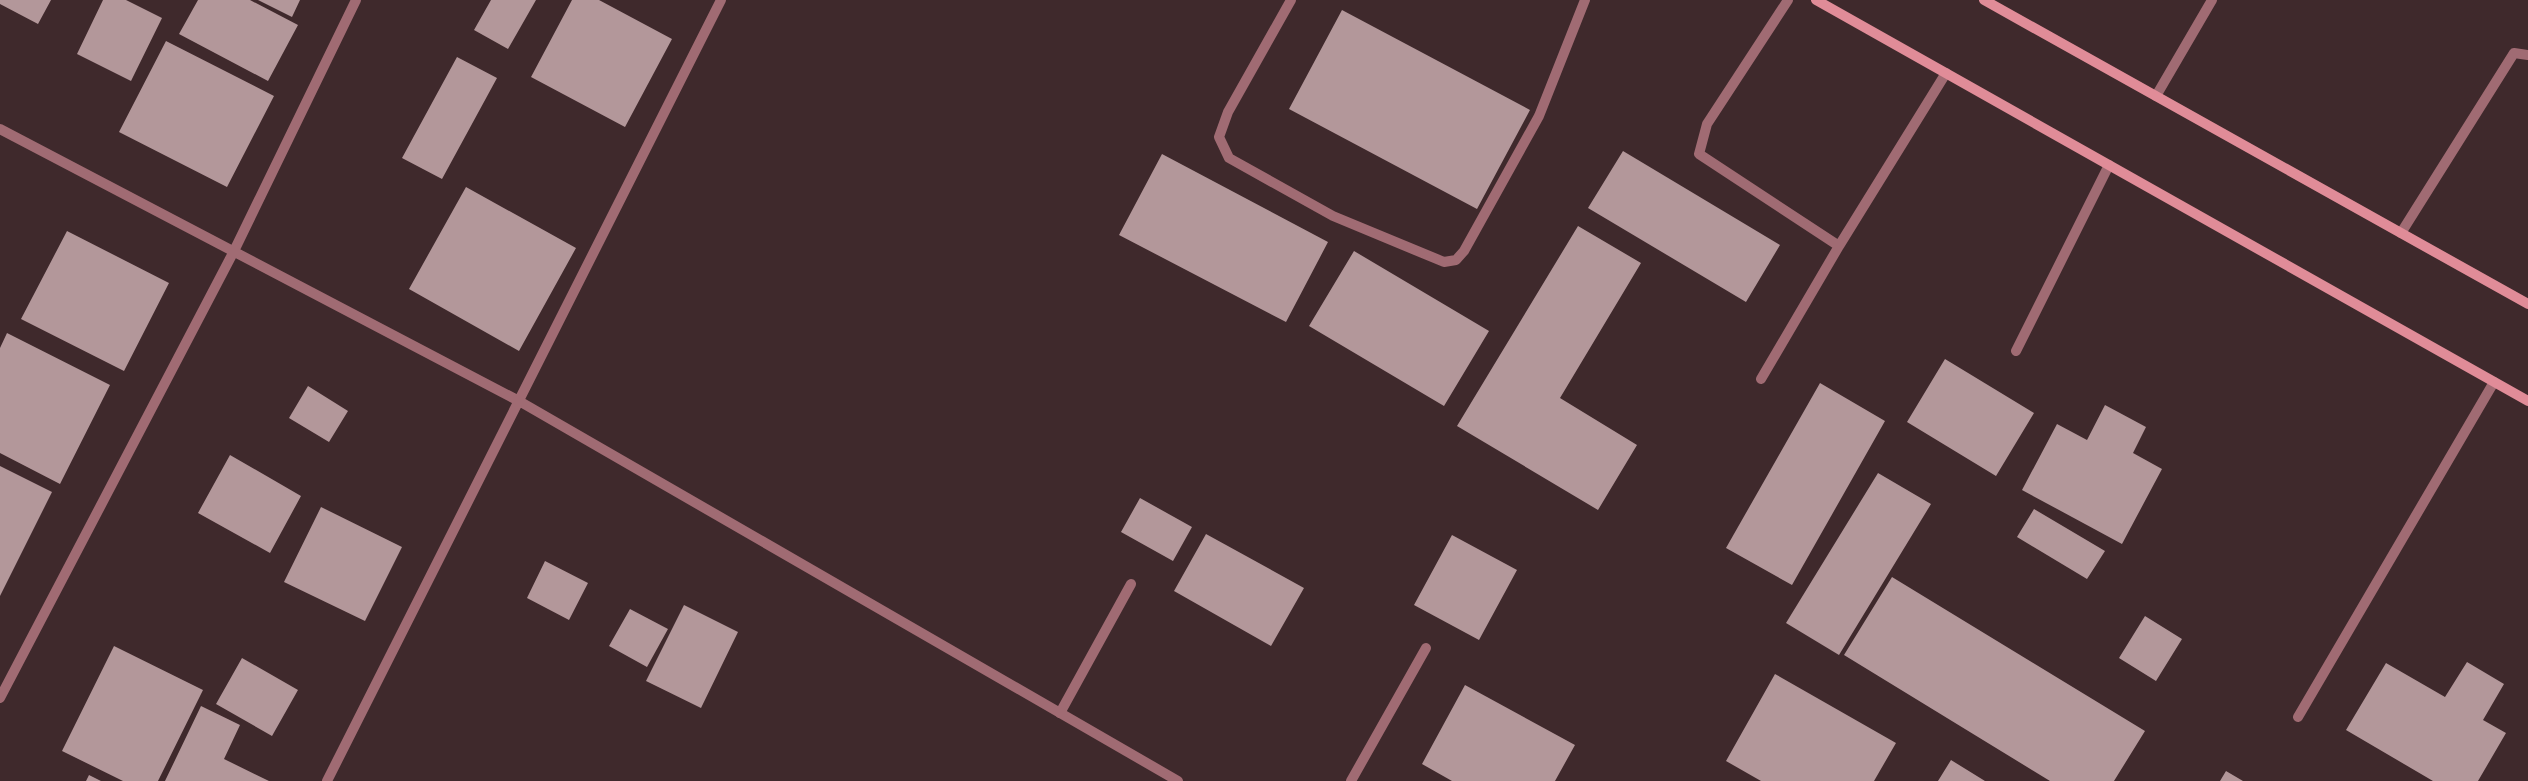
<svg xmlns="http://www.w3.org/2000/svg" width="2528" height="781" font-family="Signika,sans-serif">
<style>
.building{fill:#b3979a}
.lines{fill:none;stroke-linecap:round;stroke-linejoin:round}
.lane{stroke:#a06b73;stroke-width:10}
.street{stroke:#a06b73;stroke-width:10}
.secondary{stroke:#e08c98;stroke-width:10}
</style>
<rect width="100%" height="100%" fill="#3f292c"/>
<path class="building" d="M0,0H51L38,24L0,4Z
M103,0H126L162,18L131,81L77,54Z
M198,0H250L298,25L268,81L179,34Z
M258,0H300L292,17Z
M491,0H536L508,49L474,30Z
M572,0H599L672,39L625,127L531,77Z
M1342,10L1530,110L1477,209L1289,109Z
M166,41L274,96L227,187L119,132Z
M457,57L497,78L442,179L402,158Z
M1623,151L1780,245L1746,302L1588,208Z
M1162,154L1328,242L1286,322L1119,235Z
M466,187L576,248L519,351L409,289Z
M1578,226L1641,263L1560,398L1637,445L1598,510L1457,426Z
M67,231L169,283L124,371L21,319Z
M1354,251L1489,331L1444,406L1309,326Z
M7,333L110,385L60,484L0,453V348Z
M1945,359L2034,413L1996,476L1907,422Z
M1820,383L1885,421L1792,585L1726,548Z
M308,386L348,411L329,442L289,418Z
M2105,405L2146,427L2133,453L2162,469L2122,544L2022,490L2057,424L2087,440Z
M230,455L301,496L270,553L198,513Z
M0,466L52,492L0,596Z
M1878,473L1931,504L1839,655L1786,623Z
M1140,498L1192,527L1173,561L1121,532Z
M321,507L402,547L365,621L284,582Z
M2034,509L2105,551L2087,579L2017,537Z
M1206,534L1304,588L1271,646L1174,591Z
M1452,535L1517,570L1479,640L1414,605Z
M545,561L588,583L569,620L527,598Z
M1892,577L2145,731L2114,781H2050L1844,655Z
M684,605L738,632L701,708L646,681Z
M630,609L668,629L647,667L609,646Z
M2145,616L2182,639L2156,681L2119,658Z
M114,646L203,690L158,781H123L62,751Z
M242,658L298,690L272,736L216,704Z
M2467,662L2504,684L2483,720L2506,733L2478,781H2433L2346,730L2386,663L2445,697Z
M1775,674L1896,743L1874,781H1761L1726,761Z
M1465,685L1575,745L1555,781H1452L1422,764Z
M201,706L240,725L224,759L269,781H165Z
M1951,760L1985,781H1938Z
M2226,771L2243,781H2220Z
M89,775L101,781H86Z"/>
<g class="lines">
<path class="lane" d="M1291,0L1228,112L1219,137L1229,158L1333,216L1444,262L1456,260L1464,251L1539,116L1585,0
M1788,0L1707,124L1699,154L1839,246L1946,73
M2156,96L2212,0
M2401,233L2514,53L2528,55
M2016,351L2109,165
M1761,379L1839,246
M1060,713L1131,584
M1351,781L1426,648"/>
<path class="street" d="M0,129L519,401L1178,781
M0,698L234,251L356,0
M2298,717L2494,382
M327,781L721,0"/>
<path class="secondary" d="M1816,0L2528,401
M1984,0L2528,304"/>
</g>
</svg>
